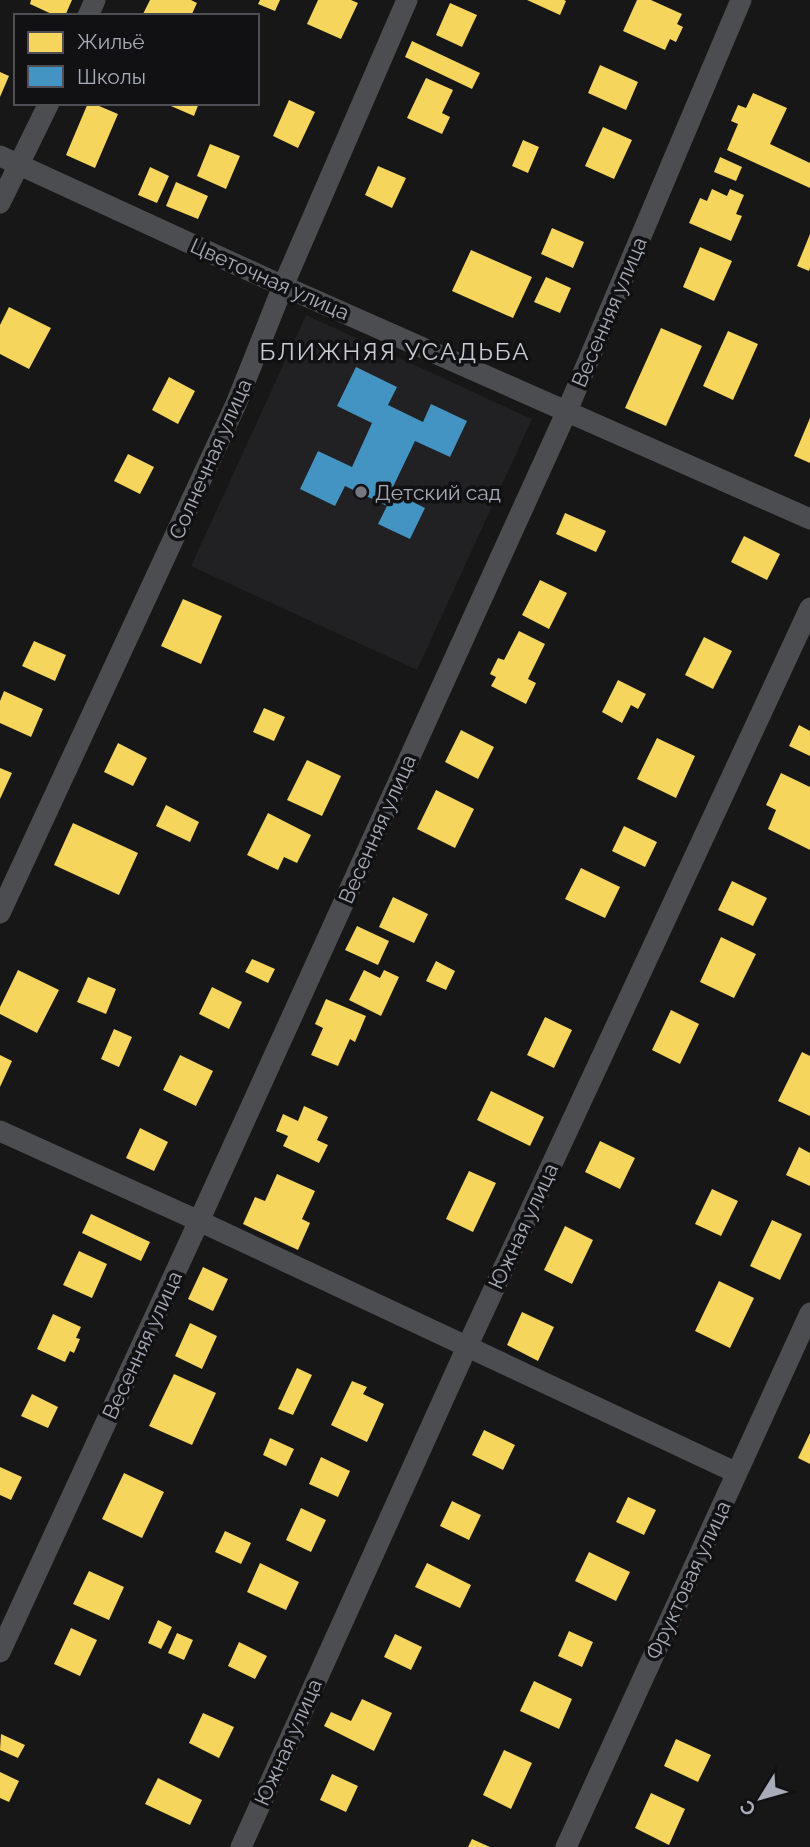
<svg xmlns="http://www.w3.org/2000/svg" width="810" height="1847" font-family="Raleway,sans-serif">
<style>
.built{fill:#212123}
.homes{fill:#f6d55c}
.schools{fill:#4393c3}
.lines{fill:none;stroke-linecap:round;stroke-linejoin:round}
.minor{stroke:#4b4d50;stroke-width:21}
.poi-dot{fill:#757880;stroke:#111113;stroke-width:2.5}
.labels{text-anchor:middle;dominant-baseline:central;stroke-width:7;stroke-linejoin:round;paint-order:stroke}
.street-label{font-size:21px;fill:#a8acb9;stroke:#111113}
.poi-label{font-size:21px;fill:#a8acb9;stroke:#111113;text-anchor:start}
.quarter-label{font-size:24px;letter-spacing:2px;fill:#c9cbd5;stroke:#111113}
</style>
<rect width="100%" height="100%" fill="#171717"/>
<path class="built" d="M306,315L532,419L417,670L191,566Z"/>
<path class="homes" d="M31,0H72L65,16H56L30,4Z
M150,0H191L197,3L191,16H142Z
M260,0H280L275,11L258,4Z
M318,0H351L358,3L341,39L307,24Z
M527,0H564L566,1L560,15Z
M637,0H651L682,14L677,24L683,27L676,42L670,39L665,50L623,31Z
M450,3L477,15L462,47L436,35Z
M412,41L480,73L472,89L405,57Z
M600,65L638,82L626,110L588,93Z
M0,72L9,76L0,97Z
M426,78L453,90L442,113L450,117L442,134L407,118Z
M753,93L787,108L770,144L810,163V188L727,150L738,124L731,121L738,105L746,108Z
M289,100L315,112L298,148L273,136Z
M88,103H92L118,114L95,168L66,155Z
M164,103H199L194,116Z
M603,127L632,140L614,179L585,166Z
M523,140L539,147L528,173L512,166Z
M210,144L240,156L226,189L197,176Z
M720,157L742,167L736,181L714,172Z
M378,166L406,178L392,208L365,195Z
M150,167L169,176L157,203L138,195Z
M176,182L208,196L198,219L166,206Z
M712,189L727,196L730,189L744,195L736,214L742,216L731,241L689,223L700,198L707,201Z
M552,228L584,242L573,268L541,254Z
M810,234V268L809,271L797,266Z
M700,247L732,261L714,301L683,287Z
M471,250L532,277L513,318L452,291Z
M546,277L571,288L560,313L534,302Z
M9,307L51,328L29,369L0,354V325Z
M661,328L702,346L666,426L625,408Z
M728,331L758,344L733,400L703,386Z
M169,377L195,391L178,424L152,410Z
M810,418V463L794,456Z
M128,454L154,467L140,494L114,481Z
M565,513L606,531L596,552L556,534Z
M744,536L780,554L767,580L731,562Z
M540,580L567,593L549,629L522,615Z
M183,599L222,616L201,664L161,646Z
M519,631L545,644L528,679L536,683L526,704L491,686L496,677L490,674L498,658L504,660Z
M704,637L732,651L713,689L685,675Z
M34,641L66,655L55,681L22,666Z
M618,680L646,694L638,709L631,705L622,723L602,712Z
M4,691L43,709L31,737L0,723V701Z
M264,708L285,717L274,741L253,732Z
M799,725L810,731V756L789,746Z
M461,730L494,747L478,779L445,762Z
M657,738L695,756L676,798L637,779Z
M118,743L147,758L133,786L104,772Z
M307,760L341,776L322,816L287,800Z
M0,768L12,773L0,799Z
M781,773L810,787V850L768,829L776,810L766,805Z
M436,790L474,809L455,848L417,829Z
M166,805L199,822L190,842L156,826Z
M268,813L311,835L297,863L284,857L278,870L247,855Z
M73,823L138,853L119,895L54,865Z
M624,826L657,842L645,867L612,851Z
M581,868L620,887L605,918L565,899Z
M732,881L767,898L753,926L718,910Z
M393,897L428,914L414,943L379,927Z
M357,926L389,941L378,965L345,950Z
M721,937L756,954L734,998L700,982Z
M252,959L275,969L268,983L245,972Z
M436,961L455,971L446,990L426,981Z
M18,970L59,990L37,1033L0,1014V1007Z
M364,970L380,978L384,970L399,977L381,1016L349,1000Z
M88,977L116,989L106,1014L77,1002Z
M212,987L242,1002L229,1029L199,1014Z
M326,999L366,1016L355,1042L350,1039L338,1066L311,1055L323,1028L315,1024Z
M671,1010L699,1024L680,1064L652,1050Z
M545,1017L572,1030L554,1068L527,1055Z
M114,1029L132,1037L119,1067L101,1059Z
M802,1052L810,1056V1116L778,1101Z
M0,1055L12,1061L0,1087Z
M180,1055L213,1071L196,1106L163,1090Z
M491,1091L544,1117L530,1146L477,1120Z
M304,1106L328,1117L317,1140L328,1145L319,1163L283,1146L288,1136L276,1131L283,1114L298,1121Z
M140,1128L168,1142L154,1171L126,1158Z
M600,1141L635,1158L620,1189L585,1172Z
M799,1147L810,1153V1186L786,1175Z
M469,1171L496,1183L473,1232L446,1219Z
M277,1174L315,1191L302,1219L310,1223L298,1250L243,1224L255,1197L265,1201Z
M712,1189L738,1201L721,1236L695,1224Z
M91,1214L150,1242L141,1261L82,1233Z
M772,1220L802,1234L780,1280L750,1266Z
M565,1226L593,1240L572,1284L544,1270Z
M79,1251L107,1264L92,1298L63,1285Z
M203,1267L228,1279L213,1311L188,1299Z
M719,1281L754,1298L730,1348L695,1331Z
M522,1312L554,1327L538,1361L507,1345Z
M53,1314L81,1327L76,1338L80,1339L74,1353L70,1351L65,1362L37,1349Z
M190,1323L217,1336L202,1369L175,1356Z
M297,1368L312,1375L293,1415L278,1409Z
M174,1374L216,1393L192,1445L149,1426Z
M352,1381L367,1387L363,1394L384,1404L367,1442L331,1425Z
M32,1394L58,1407L48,1428L21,1416Z
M484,1430L515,1445L503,1470L472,1455Z
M810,1433V1464L798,1458Z
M270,1438L294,1449L286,1466L263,1455Z
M321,1457L350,1471L338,1497L309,1484Z
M0,1467L22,1477L11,1500L0,1495Z
M124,1473L164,1492L142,1538L102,1519Z
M628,1497L656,1510L644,1535L616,1522Z
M452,1501L481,1515L469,1540L440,1526Z
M301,1508L326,1520L311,1552L286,1540Z
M225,1531L251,1543L241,1564L215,1552Z
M589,1552L630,1572L616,1601L575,1581Z
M260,1563L299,1582L286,1610L247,1592Z
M427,1563L471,1585L460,1608L415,1587Z
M89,1571L124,1587L109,1620L73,1604Z
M158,1620L172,1627L161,1649L148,1643Z
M71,1628L97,1640L80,1676L54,1664Z
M569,1631L593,1642L582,1667L558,1656Z
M177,1633L193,1640L184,1660L168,1653Z
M395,1634L422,1647L411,1670L384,1657Z
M239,1642L267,1656L255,1679L228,1666Z
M534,1681L572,1699L559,1729L520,1711Z
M362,1699L392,1713L374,1751L324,1726L331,1712L351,1721Z
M203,1713L234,1727L219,1758L189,1743Z
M1,1734L25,1745L18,1758L0,1750Z
M676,1739L711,1755L698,1782L664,1766Z
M504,1750L532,1763L511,1809L483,1795Z
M0,1772L19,1781L9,1802L0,1798Z
M332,1774L358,1786L346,1812L320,1800Z
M158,1778L202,1800L190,1825L145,1804Z
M651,1793L685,1809L669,1845L635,1828Z
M472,1839L490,1847H468Z"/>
<path class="schools" d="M356,367L397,387L388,405L423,422L431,404L467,421L450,457L415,441L391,491L425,508L410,539L378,524L387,506L345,486L335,506L300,489L318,451L352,467L372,423L337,406Z"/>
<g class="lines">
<path class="minor" d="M88,16L95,0
M0,156L283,286L810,519
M0,203L49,103
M0,913L236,404L283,286L407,0
M0,1131L199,1221L737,1473
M0,1652L199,1221L567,411L741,0
M241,1847L467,1347L810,608
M566,1847L810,1313"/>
</g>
<circle class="poi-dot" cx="361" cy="492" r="7"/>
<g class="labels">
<g class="street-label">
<text transform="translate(270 279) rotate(24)">Цветочная улица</text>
<text transform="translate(609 312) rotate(-67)">Весенняя улица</text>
<text transform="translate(210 459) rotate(-66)">Солнечная улица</text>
<text transform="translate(377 829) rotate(-66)">Весенняя улица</text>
<text transform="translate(523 1226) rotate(-65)">Южная улица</text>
<text transform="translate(142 1345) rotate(-65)">Весенняя улица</text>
<text transform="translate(688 1580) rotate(-65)">Фруктовая улица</text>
<text transform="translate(288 1742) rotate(-66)">Южная улица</text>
</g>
<g class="poi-label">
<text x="375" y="492">Детский сад</text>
</g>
<g class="quarter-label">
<text x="395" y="351">БЛИЖНЯЯ УСАДЬБА</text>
</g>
</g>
<rect x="14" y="14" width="245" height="91" fill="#111113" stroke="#4d4f55" stroke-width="2"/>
<rect x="28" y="32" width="35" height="21" fill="#f6d55c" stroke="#4d4f55" stroke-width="2"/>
<text x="77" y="49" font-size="21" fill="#a8acb9">Жильё</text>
<rect x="28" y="66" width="35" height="21" fill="#4393c3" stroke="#4d4f55" stroke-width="2"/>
<text x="77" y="84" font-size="21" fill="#a8acb9">Школы</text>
<g transform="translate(761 1798) rotate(233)" stroke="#111113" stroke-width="5" paint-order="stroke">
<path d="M0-5L12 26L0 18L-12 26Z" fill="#a8acb9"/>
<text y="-10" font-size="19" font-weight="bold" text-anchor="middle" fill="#a8acb9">С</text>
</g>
</svg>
